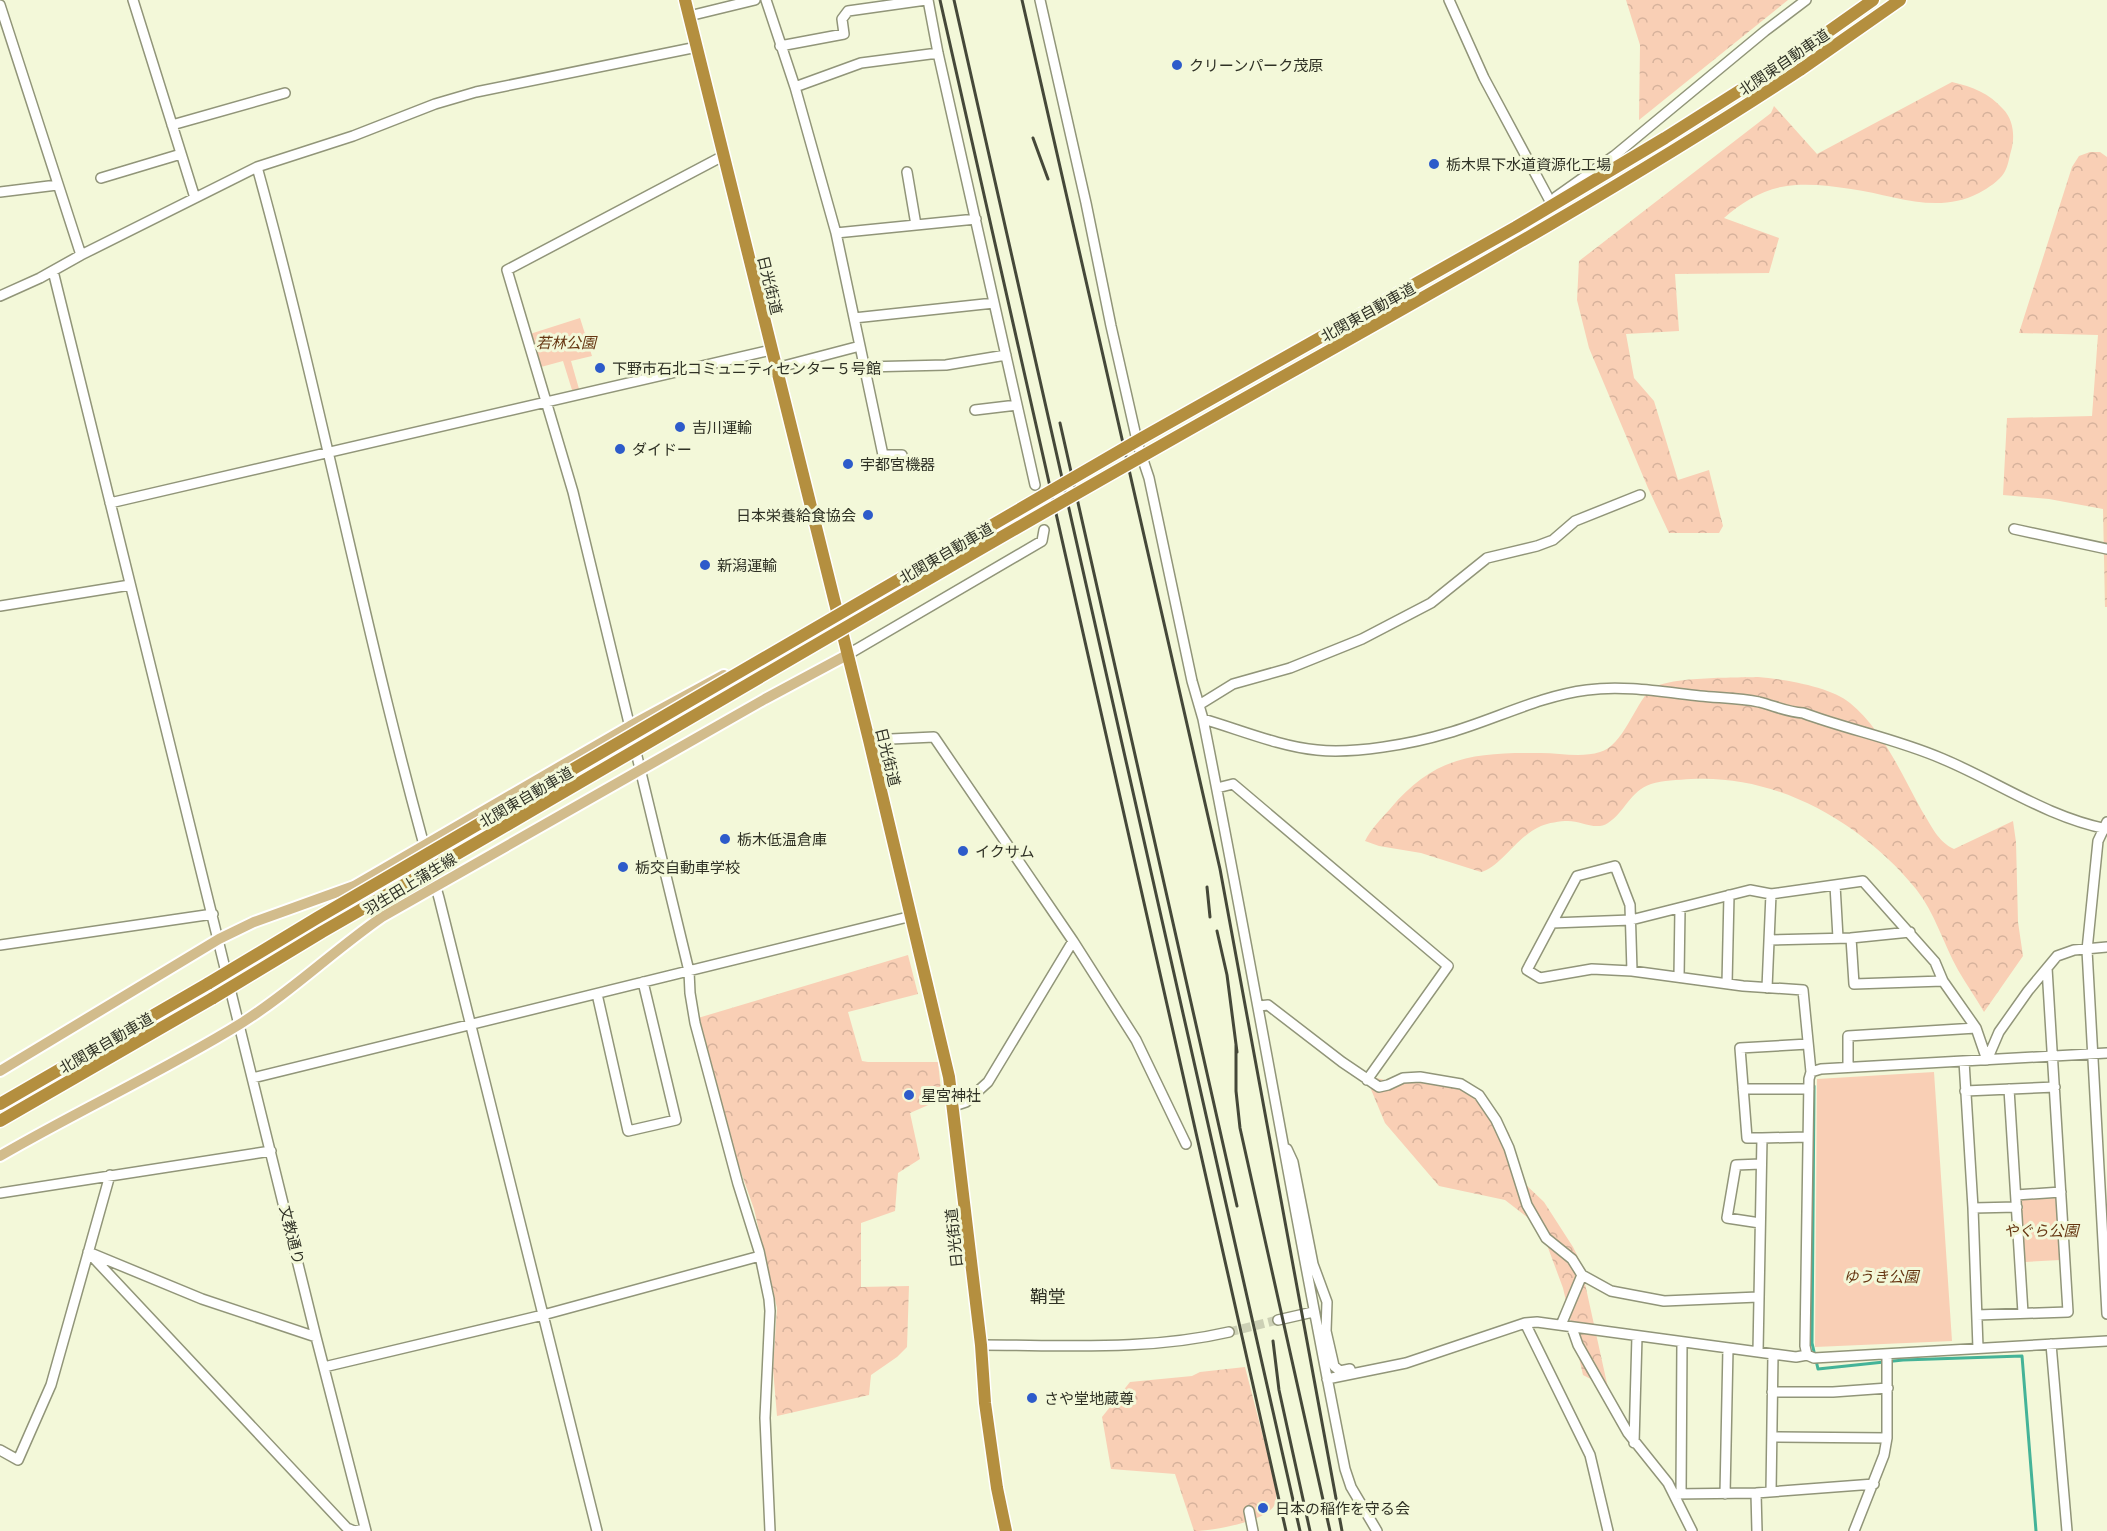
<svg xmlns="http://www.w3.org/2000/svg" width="2107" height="1531" font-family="'Source Serif 4','Noto Sans JP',serif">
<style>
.forest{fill:url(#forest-crowns)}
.park{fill:#f9cfb5}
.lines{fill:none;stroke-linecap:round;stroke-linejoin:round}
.stream{stroke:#44b398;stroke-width:3}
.minor-tunnel{stroke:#ccd0b5;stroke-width:9;stroke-dasharray:9 4.5;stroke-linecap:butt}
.minor-casing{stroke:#919579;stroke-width:12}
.major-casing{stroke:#fff;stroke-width:14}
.highway-casing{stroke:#fff;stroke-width:15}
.minor{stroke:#fff;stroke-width:9}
.major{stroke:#d2bc8c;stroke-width:10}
.highway{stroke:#b48f3f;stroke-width:12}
.rail{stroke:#454839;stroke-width:3}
.highway-bridge-casing{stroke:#fff;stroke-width:15;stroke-linecap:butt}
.highway-bridge{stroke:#b48f3f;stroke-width:12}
.poi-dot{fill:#2d5bca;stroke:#f3f8d9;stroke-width:2}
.labels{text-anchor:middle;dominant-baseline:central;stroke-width:6;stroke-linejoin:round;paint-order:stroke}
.street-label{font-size:15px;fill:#2f3125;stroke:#f3f8d9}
.poi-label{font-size:15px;fill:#2f3125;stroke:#f3f8d9;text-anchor:start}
.park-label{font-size:15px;font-style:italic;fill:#663612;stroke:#f3f8d9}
.quarter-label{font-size:18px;fill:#2f3125;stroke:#f3f8d9}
</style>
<defs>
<pattern id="forest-crowns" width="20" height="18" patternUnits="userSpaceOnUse" patternTransform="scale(1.5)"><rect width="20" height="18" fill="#f9cfb5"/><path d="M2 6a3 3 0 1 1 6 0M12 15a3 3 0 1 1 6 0" fill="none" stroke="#d6b29c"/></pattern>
</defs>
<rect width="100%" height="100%" fill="#f3f8d9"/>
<path class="forest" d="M1626,0H1788L1639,120L1640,45Z
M1952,82C1973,87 1989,93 2003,109C2014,120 2015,138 2011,151C2009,158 2008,167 2004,173C1999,181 1988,188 1979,193C1937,215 1894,195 1851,189C1831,186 1807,183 1787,186C1763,189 1742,202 1724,218L1779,238L1769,273L1675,274L1679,331L1626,334L1634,378L1654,401L1678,480L1709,470L1723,526L1719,533H1669L1648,488L1589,348L1577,300L1579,261L1771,113L1774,106L1817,154Z
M2090,152H2100L2107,157V607H2105L2103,509L2049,499L2003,495L2007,418L2092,416L2098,335L2019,333L2072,167L2079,156Z
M1758,677C1783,679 1831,687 1850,703C1883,730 1902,775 1922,811C1931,825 1938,842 1954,849L2013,821L2016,842L2018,922L2023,956L1984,1012C1976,998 1966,984 1958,970C1943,943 1935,913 1916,889C1862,823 1778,774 1691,779C1678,780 1663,780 1651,784C1630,791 1625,812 1608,823C1596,831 1581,821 1568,821C1560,821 1548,823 1541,826C1517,836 1500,868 1481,872L1421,853L1379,846L1365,841C1371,829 1381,819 1390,809C1434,756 1475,752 1541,753C1560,753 1581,758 1600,752C1623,746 1635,704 1650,690C1665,676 1736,678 1758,677Z
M908,955L918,994L848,1012L862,1061L868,1062H938L942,1099L910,1113L920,1159L898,1173L895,1211L861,1223V1287L909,1286L907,1347L897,1357L871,1375L869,1395L777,1416L773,1369L777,1308L754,1209L736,1158L698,1018Z
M1365,1075L1388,1081L1450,1080L1492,1110L1509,1133L1522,1181L1544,1202L1573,1247L1580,1261L1608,1388L1583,1375L1563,1288L1544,1237L1527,1217L1505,1200L1439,1186L1385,1123Z
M1245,1367L1276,1487C1276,1494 1277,1501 1274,1506C1264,1522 1212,1531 1194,1531L1175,1474L1111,1469L1102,1417L1130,1382L1192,1376L1200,1372Z"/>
<path class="park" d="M580,318L592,356L571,361L579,389L572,390L563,361L541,367L530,334Z
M1934,1072L1952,1341L1815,1347L1817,1079Z
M2057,1198L2060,1260L2025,1262L2020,1200Z"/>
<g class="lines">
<path class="stream" d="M1814,1086L1812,1343L1818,1369L1903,1360L2022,1356L2036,1531"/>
<path class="minor-tunnel" d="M1229,1332L1278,1320"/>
<defs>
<path id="minor" d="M133,0L195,198
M766,0L795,87L836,233L860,346L776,368
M928,0L938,53L1035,485
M1040,0L1086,203L1111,326L1138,445L1149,478L1192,681L1203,719C1253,969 1295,1220 1345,1469L1351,1487L1377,1531
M1449,0L1484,78L1550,201
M0,5L81,255
M689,16L755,0
M780,46L844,34L842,19L848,11L926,0
M795,87L861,63L938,53
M172,125L285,93
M723,156L507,270L573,492L689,971L690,993L695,1023L738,1184L759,1251L769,1299L770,1311L765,1418L770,1531
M257,167C324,409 369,657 439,898L597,1531
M907,172L916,225
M101,178L181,154
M0,192L57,185
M1556,197L1614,156L1765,31L1806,0
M836,233L976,219
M53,271L316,1337L366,1531
M0,296L40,278L81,255L257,167L353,136L435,104L476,92L697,47
M854,318L994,303
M860,346L883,455H902
M864,367L946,365L1006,355
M975,410L1017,405
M110,503L771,350
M2014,529L2107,549
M0,606L130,585
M847,655L1042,541L1044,530
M1199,705L1233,684L1290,668L1362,639L1431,603L1487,558L1537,546L1553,540L1575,521L1640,495
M1203,719C1238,729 1281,747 1317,750C1354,754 1412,744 1448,733C1494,720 1539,696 1587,690C1624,685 1663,692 1700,696C1720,698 1740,698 1759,702C1775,706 1787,712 1803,713C1849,730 1897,739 1943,759C1998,782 2047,817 2107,829
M869,740L934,737L1073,941L1136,1040L1186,1144
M1217,788L1233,784L1448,966L1367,1080
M2107,822L2098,841L2087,950L2107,1314
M1835,885L1838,938
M1552,923L1631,920L1750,890L1771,894L1863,881L1935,962L1943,981L1976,1028L1987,1060
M1851,938L1910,932
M1769,940L1851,938L1854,984L1943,981
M0,945L213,914
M1632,971L1630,905L1615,866L1577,876L1527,970L1540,978L1592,969L1632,971L1743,986L1803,990L1811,1072
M1679,977L1680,908
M1727,984L1729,895
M1767,988L1771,894
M597,994L628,1131L676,1120L643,982
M1259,1006L1268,1005L1342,1062L1379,1087L1388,1085L1403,1078L1420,1077L1461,1084L1479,1095L1496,1120L1509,1148L1527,1205L1546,1238L1572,1259L1582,1275L1611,1291L1664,1301L1758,1297
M2107,1053L1821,1069L1811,1072L1809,1079L1805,1346L1807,1355L1814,1358L2107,1341
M1987,1060L1999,1032L2028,991L2057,956L2074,950L2107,947
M1964,1061L1973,1208L1978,1348
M1848,1067V1036L1976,1028
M253,1078L912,916
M1743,1089H1809
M2009,1089L2023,1313
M1965,1091L2055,1087
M954,1106L966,1102L988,1082L1073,941
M1762,1138L1808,1137
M1287,1149L1293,1162L1313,1264L1327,1302L1326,1331L1334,1366L1340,1371L1350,1369
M0,1193L271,1151
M2016,1195L2061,1192
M1973,1208L2017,1207
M1760,1223L1727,1218L1736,1165L1761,1164
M88,1252L347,1528L354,1531L365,1529
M93,1254L202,1299L316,1337
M1977,1315L2068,1312L2047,968
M1278,1320L1313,1312
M1525,1323L1590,1455L1608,1531
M1561,1325L1582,1275
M1572,1328L1578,1345L1628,1433L1668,1483L1692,1531
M2051,1344L2067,1531
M981,1345C1064,1345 1147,1351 1229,1332
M1758,1352L1762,1138H1747L1740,1048L1808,1044
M324,1367L543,1315L760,1256
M1327,1379L1406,1363L1525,1323L1537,1322L1773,1354L1796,1357L1807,1355
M1772,1392H1833L1888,1388
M1772,1437L1887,1438
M1634,1443L1637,1336
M0,1450L18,1460L51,1385L110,1175
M1771,1492L1773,1354
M1756,1493L1757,1531
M1674,1494L1756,1493L1874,1484
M1681,1494L1682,1342
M1725,1494L1728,1348
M1249,1511L1253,1531
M1854,1531L1884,1455L1887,1438V1354"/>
<path id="major" d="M0,1071L219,939L254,922L354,886L630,726L724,675
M0,1156C79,1110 162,1072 240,1024C290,993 333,951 382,917L765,699L847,655"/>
<path id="highway" d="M685,0L869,740L949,1077L981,1345L985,1403L997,1488L1006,1531
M1791,58L1873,0
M1800,70L1900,0
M0,1104L209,983
M0,1121L213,998"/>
</defs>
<use href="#minor" class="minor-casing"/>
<use href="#major" class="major-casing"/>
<use href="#highway" class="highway-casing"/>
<use href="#minor" class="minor"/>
<use href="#major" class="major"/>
<use href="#highway" class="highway"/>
<path class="rail" d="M940,0L1286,1531
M954,0L1300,1531
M1022,0L1220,869L1342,1531
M1033,138L1048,179
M1060,423L1237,1206
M1207,887L1210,917
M1217,931L1227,975L1237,1052
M1236,1045V1091L1240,1128L1330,1531
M1273,1341L1279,1390L1310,1531"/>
<defs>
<path id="highway-bridge" d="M209,983L317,918L1142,438L1516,227L1665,138L1791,58
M213,998L322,932C598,774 871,610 1148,453C1367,328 1589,209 1800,70"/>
</defs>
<use href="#highway-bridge" class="highway-bridge-casing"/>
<use href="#highway-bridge" class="highway-bridge"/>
</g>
<g class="poi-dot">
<circle cx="1177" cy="65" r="6"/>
<circle cx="1434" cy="164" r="6"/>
<circle cx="600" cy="368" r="6"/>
<circle cx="680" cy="427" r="6"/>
<circle cx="620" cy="449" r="6"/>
<circle cx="848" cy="464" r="6"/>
<circle cx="868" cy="515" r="6"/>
<circle cx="705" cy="565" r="6"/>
<circle cx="725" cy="839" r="6"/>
<circle cx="963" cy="851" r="6"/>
<circle cx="623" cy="867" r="6"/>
<circle cx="909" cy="1095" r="6"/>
<circle cx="1032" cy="1398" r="6"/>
<circle cx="1263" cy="1508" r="6"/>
</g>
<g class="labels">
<g class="street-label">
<text transform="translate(1784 62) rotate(-34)">北関東自動車道</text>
<text transform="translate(770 285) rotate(76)">日光街道</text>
<text transform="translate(1368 312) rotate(-29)">北関東自動車道</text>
<text transform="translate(946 553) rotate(-30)">北関東自動車道</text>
<text transform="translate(888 757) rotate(76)">日光街道</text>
<text transform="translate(526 797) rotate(-30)">北関東自動車道</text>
<text transform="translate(410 884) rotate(-31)">羽生田上蒲生線</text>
<text transform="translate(106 1043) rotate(-30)">北関東自動車道</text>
<text transform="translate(292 1235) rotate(76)">文教通り</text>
<text transform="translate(954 1238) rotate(-96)">日光街道</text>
</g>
<g class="poi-label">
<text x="1189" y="65">クリーンパーク茂原</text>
<text x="1446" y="164">栃木県下水道資源化工場</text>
<text x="612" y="368">下野市石北コミュニティセンター５号館</text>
<text x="692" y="427">吉川運輸</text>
<text x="632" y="449">ダイドー</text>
<text x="860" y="464">宇都宮機器</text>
<text x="856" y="515" text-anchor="end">日本栄養給食協会</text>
<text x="717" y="565">新潟運輸</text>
<text x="737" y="839">栃木低温倉庫</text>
<text x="975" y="851">イクサム</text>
<text x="635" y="867">栃交自動車学校</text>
<text x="921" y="1095">星宮神社</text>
<text x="1044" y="1398">さや堂地蔵尊</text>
<text x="1275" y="1508">日本の稲作を守る会</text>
</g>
<g class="park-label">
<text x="566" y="342">若林公園</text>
<text x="2041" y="1230">やぐら公園</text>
<text x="1881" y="1276">ゆうき公園</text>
</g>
<g class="quarter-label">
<text x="1048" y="1296">鞘堂</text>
</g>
</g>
</svg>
